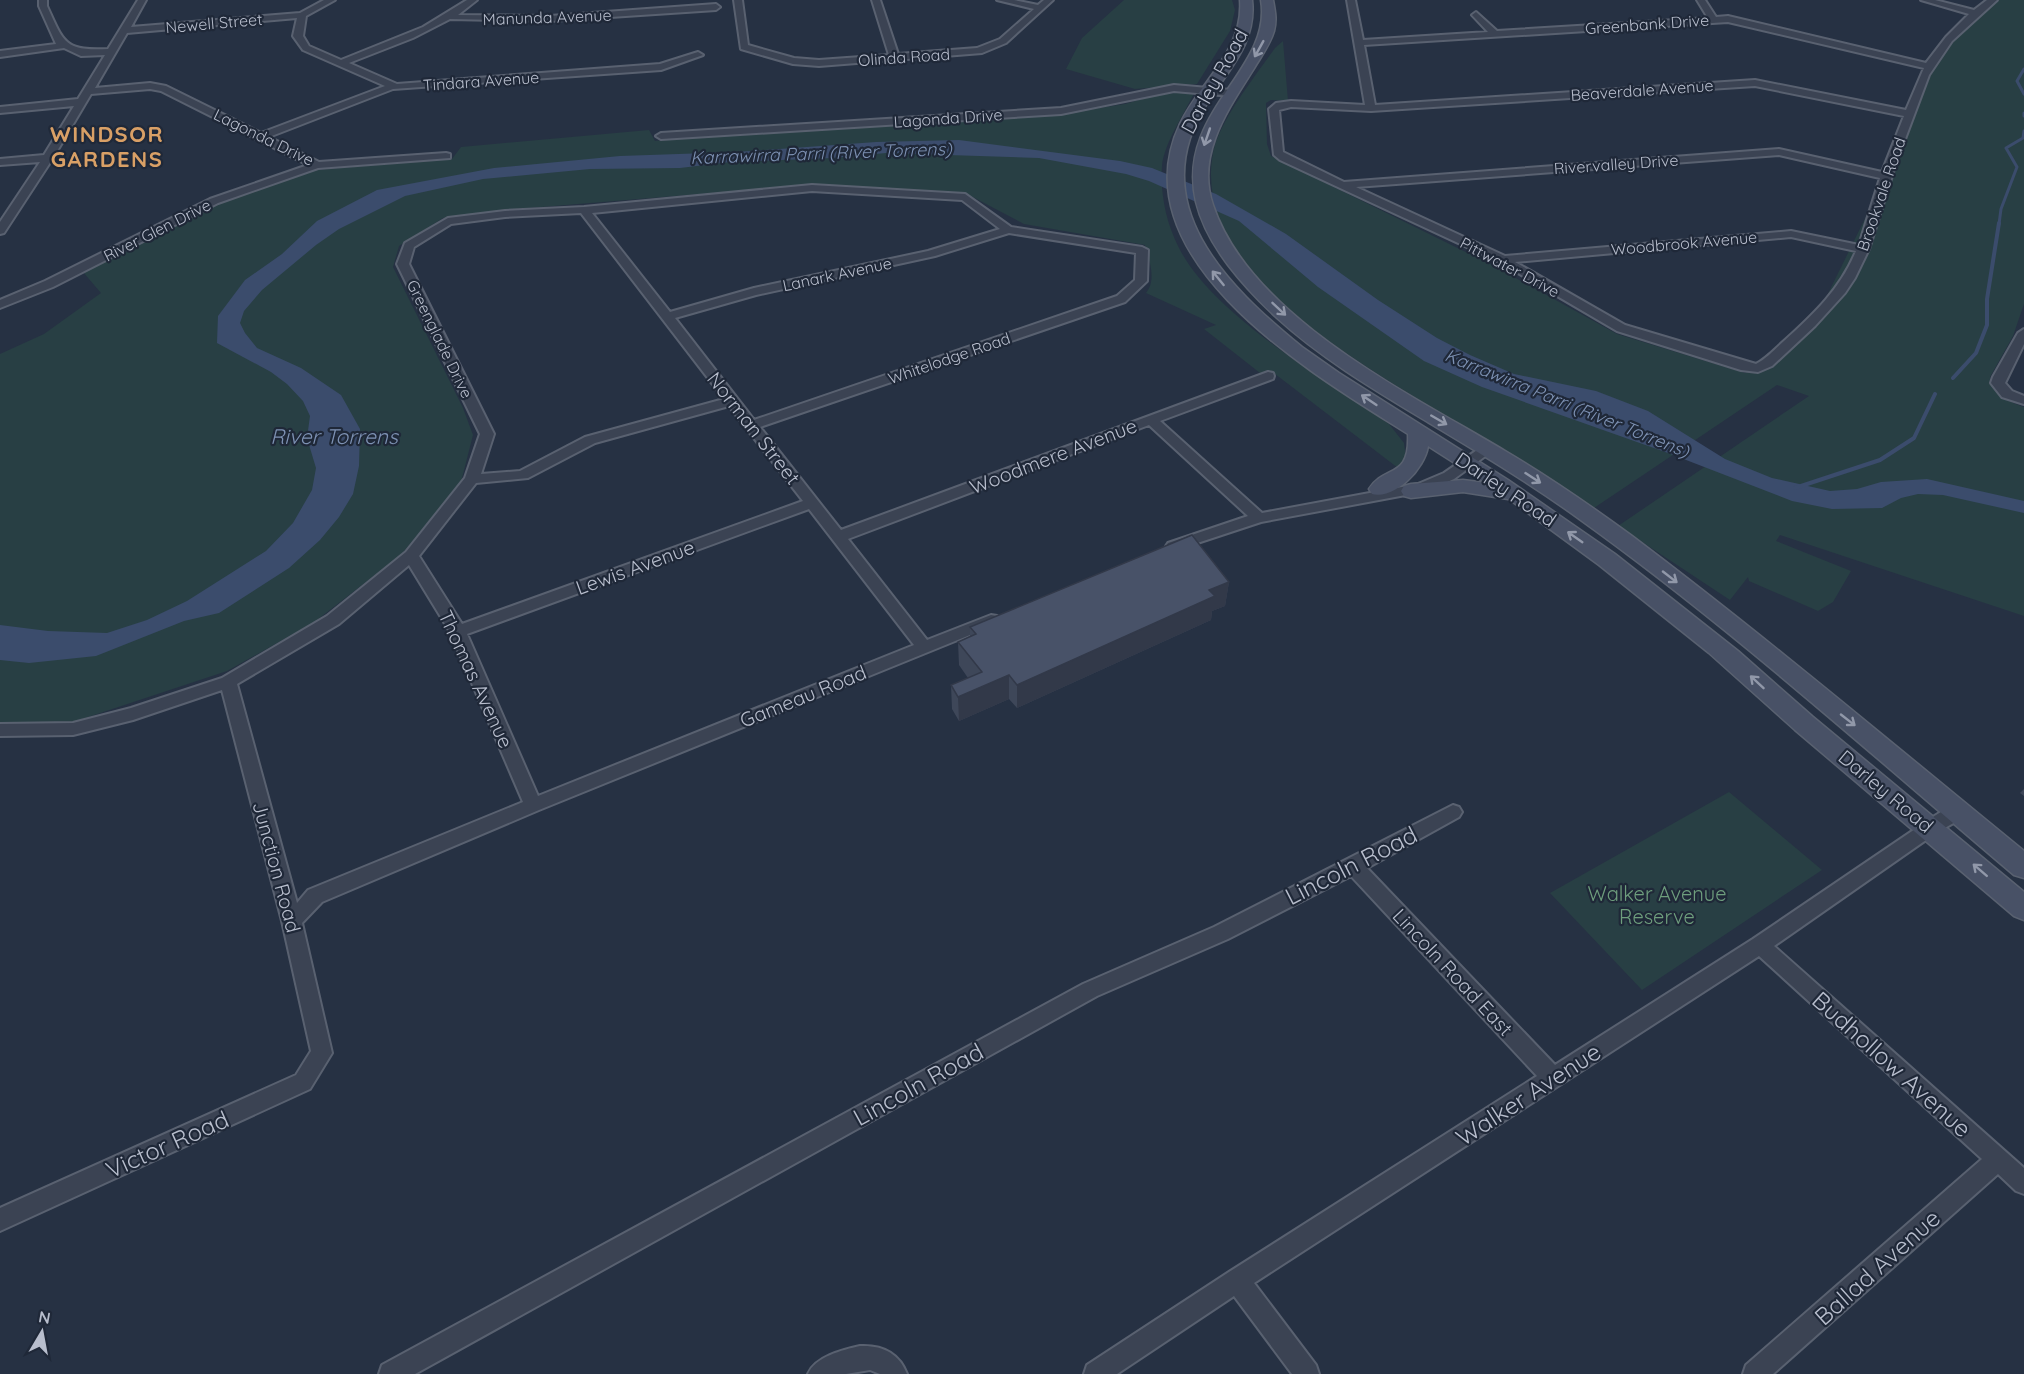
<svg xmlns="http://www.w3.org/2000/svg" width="2024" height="1374" font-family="Quicksand,sans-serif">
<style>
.green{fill:#283f44}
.water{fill:#3b4c6c}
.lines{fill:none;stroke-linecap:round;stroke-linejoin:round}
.stream-far1{stroke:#3b4c6c;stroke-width:3}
.stream{stroke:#3b4c6c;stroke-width:4}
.street-casing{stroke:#596170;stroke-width:4}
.secondary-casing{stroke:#596170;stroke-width:3}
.street{fill:#3b4353;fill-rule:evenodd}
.secondary{fill:#485166;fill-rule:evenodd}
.wall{fill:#3e4759}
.shaded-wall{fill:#323949}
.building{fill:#485268;stroke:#323949;stroke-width:1.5}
.oneway{stroke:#9198a9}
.labels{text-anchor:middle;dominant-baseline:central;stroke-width:4.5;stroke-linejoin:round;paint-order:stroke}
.far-street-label{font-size:16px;fill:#b8becd;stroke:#1f2838}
.far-water-label{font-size:18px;font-style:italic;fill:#7e92b4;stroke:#1f2838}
.street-label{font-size:20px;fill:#b8becd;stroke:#1f2838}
.park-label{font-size:20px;fill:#6e9e7d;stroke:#1f2838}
.water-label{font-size:21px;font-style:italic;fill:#7e92b4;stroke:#1f2838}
.far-district-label{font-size:22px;font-weight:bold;letter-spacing:1.5px;fill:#d9a066;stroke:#1f2838}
.near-street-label{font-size:24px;fill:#b8becd;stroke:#1f2838}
</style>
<rect width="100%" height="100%" fill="#263143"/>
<path class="green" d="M1124,0H1232L1235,10L1230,31L1197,84L1135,89L1066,69L1082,38Z
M1996,0H2024V304L2013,336L1990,377C1993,397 2008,401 2024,407V616L1780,535L1776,541L1851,571L1833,602L1818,611L1749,581L1748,577L1730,600L1618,526L1809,396L1777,385L1591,510C1545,480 1500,450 1454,421C1368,367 1190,275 1213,153C1219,121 1256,75 1275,48L1283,41L1288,101L1271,100L1266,103L1267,144L1271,156L1494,266L1617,334L1745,373L1816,318L1886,176L1910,114L1953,34Z
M1195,91C1185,113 1164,143 1162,166C1160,193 1166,222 1178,246C1211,314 1326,380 1389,424L1404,443L1406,459L1398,468L1279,377L1271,371L1260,373L1204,329L1216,325L1146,293C1157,280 1149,260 1145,245L1024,224L969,195L938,191L810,185L506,210L443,218L399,246L393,267L463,408L473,435L461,482L401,555L313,623L227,671L67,724H0V354L44,334L101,293L83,272L202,210L266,186L316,170L452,159L461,147L649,130L655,141L677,138L1074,112L1125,104L1156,95Z
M1729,792L1822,870L1642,990L1550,893Z"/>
<path class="water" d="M959,140L1120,161L1152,168L1216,194L1286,234L1378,300L1437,338L1470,355L1514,374L1596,391L1648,411L1725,459L1772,478L1830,491L1857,489L1881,482L1927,479L2024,501V513L1943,495L1918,494L1901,498L1882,508L1832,509L1792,501L1668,453L1482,387L1424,361L1318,287L1239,221L1149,181L1126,174L1039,158L886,153L833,158L730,162L680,168L590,169L483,179L405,196L339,229L316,245L262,290L244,311L240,323L245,333L257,348L301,368L341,395L360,429L359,466L353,494L339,517L320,540L289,568L219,613L184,621L96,656L29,663L0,660V625L48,631L107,633L147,620L187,601L266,551L293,523L312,490L316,468L307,438L310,416L303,401L287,384L271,372L217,343L218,316L245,280L282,254L317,221L377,190L494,168L620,156L737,152L876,142Z"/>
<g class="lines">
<path class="stream-far1" d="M2024,69L2017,81L2024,94
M2024,113V116
M1999,224L2001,209L2017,167L2006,148L2023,138L2024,131"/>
<path class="stream" d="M1953,378L1976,353L1987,325V299L1999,223
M1795,488L1880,460L1914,438L1935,394"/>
<defs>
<path id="street" d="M39,0H47V6C64,43 64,51 108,49L138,0H146L131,27L300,13L324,0H335L306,16L303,36L309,46L341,60L423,27L467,0H477L458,15L550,16L716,4L720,7L716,10L550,21L450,19L413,38L349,63L397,84L660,64L698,52L703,55L661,70L393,89L269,137L319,162L446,153L450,154V158L318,168L218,203L53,287L0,308V300L45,281L210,199L308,165L161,91L150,89L91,94L53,158L4,233L0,234V222L40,162L0,165V159L44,155L74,106L0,113V107L78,99L105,55L81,56L64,48L0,57V51L56,44L39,6ZM297,18L293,36L303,50L385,86L261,133L166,86L150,83L95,88L127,33Z
M734,0H742L748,45L794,58L819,60L889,55L872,0H880L898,54L977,48L1000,39L1034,9L997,0H1014L1038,5L1044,0H1053L1006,43L982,53L819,66L793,64L741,49Z
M1347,0H1355L1363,40L1488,32L1472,15L1476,12L1497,31L1708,18L1697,0H1705L1716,17L1728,16L1926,63L1946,37L1969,14L1921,0H1935L1974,10L1987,0H1997L1952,41L1929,75L1896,163L1869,249L1855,278L1845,293L1815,326L1772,366L1758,372L1741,370L1617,331L1499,262L1280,160L1274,155L1269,109L1276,103L1291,101L1365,105ZM1728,22L1924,68L1906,110L1755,80L1375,105L1364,45ZM1755,86L1904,116L1882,172L1779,149L1344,182L1283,152L1279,110L1291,107L1371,111ZM1779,155L1880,178L1859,245L1791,231L1505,256L1356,187ZM1791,237L1856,251C1841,288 1814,314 1784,341C1775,349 1767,358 1756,364L1625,325L1515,262Z
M1174,85L1231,90L1236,93L1231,96L1174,91L1061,114L661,139L656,136L661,133L1061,108Z
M812,185L965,194L1011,227L1142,247L1148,250L1147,281L1125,302L760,427L841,530L1268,372L1273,373L1274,376L1273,379L1160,421L1262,513L1418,484L1444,473L1483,446H1493L1495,449L1454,479L1427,491L1261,522L1173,551L1166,546L1168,543L1248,516L1149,425L848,539L927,640L991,615L997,616L999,620L997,624L539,810L322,902L302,923L332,1053L310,1089L0,1231V1208L296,1075L311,1051L282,921L222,690L133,720L73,735L0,736V724L73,723L131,708L222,678L327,616L406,552L465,478L480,434L397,264L405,243L448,218L505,211L584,207ZM812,191L962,200L1000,229L928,251L754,288L670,312L592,213ZM581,213L724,399L585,437L520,471L481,474L494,434L409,264L414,247L451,224L505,217ZM1009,233L1136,253L1135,280L1117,296L754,420L675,318L756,295L935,256ZM729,406L803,501L462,624L419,556L476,483L528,478L595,443ZM809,509L914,645L538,796L467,634ZM409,565L450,632L523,802L308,890L297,903L237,684L339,624Z
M2024,329V344L2005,383L2012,391L2024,396V404L2002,397L1991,383L1993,377L2018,333Z
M1453,805L1459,807L1462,812L1459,817L1367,868L1555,1065L1753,939L1924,823C1935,816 1951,803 1964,807L1967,812L1964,817L1936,833L1774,946L2024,1168V1194L2016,1191L1998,1174L1773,1374H1743L1746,1365L1982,1159L1759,956L1254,1283L1316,1365L1319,1374H1292L1234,1296L1117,1374H1084L1087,1365L1229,1272L1537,1076L1351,876L1228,939L1097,996L415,1374H379L382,1365L1083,984L1214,927Z
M860,1346C882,1345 899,1353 907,1374H880L870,1370L846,1374H808C815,1357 842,1350 860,1346Z"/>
<path id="secondary" d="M1240,0H1252C1257,42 1229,69 1208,102C1141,203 1227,286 1302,347L1339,373L1508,480L1615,554L1738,651L1813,717L2024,892V920L2014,916L1795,730L1709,653L1599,565L1513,502L1508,499L1463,492L1411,498L1404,496L1401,491L1404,486L1411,484L1463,480L1486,483L1428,446C1425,468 1395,500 1372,494L1369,489C1385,464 1410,480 1408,434C1316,376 1116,260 1180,124C1200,81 1244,51 1240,0Z
M1261,0H1273C1275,11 1277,20 1274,31C1270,45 1260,58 1253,70C1227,111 1196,155 1213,205C1250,317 1410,394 1505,451C1549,477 1591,506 1632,536C1766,637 1894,745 2024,851V878L2014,875C1872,755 1729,626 1578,518C1531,484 1481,454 1431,424C1378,392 1323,360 1277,318C1244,287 1207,247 1196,202C1175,111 1273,70 1261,0Z"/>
</defs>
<use href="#street" class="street-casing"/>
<use href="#secondary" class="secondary-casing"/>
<use href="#street" class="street"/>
<use href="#secondary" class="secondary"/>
</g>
<path class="wall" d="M1229,582L1225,606L1212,611L1211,620L1017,708L1009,699L959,721L952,709L951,685L968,678L959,665L958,642L970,636V627Z
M2024,789V796L2020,793Z"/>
<path class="shaded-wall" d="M1229,582L1225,606L1212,611L1211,620L1017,708V685L1209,590Z
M1009,675V699L959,721L958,697Z"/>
<path class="building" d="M1192,535L1229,582L1209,590L1215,596L1017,685L1009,675L958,697L951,685L982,672L958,642L976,634L970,627Z"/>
<defs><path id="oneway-shaft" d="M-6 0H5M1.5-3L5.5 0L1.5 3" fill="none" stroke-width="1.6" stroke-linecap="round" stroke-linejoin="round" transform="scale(1.5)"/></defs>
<g class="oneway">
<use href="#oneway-shaft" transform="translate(1259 49) rotate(119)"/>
<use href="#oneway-shaft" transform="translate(1207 137) rotate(109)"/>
<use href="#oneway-shaft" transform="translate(1218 278) rotate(-129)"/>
<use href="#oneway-shaft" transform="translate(1279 309) rotate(43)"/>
<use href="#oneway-shaft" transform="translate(1369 400) rotate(-146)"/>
<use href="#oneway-shaft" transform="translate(1439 420) rotate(30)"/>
<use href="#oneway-shaft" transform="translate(1533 478) rotate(33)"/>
<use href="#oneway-shaft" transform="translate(1575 537) rotate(-145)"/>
<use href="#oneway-shaft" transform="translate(1670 577) rotate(38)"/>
<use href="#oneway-shaft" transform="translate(1757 682) rotate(-137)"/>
<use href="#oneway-shaft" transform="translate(1848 720) rotate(38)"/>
<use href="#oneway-shaft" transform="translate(1980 870) rotate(-139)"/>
</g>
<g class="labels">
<g class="far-street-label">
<text transform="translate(547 17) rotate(-2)">Manunda Avenue</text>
<text transform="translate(214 23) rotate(-5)">Newell Street</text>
<text transform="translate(1647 24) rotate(-4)">Greenbank Drive</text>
<text transform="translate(904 57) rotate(-4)">Olinda Road</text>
<text transform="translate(481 81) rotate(-4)">Tindara Avenue</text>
<text transform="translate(1642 90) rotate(-4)">Beaverdale Avenue</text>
<text transform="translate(948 118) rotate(-4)">Lagonda Drive</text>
<text transform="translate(264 137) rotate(26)">Lagonda Drive</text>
<text transform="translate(1616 164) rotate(-4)">Rivervalley Drive</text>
<text transform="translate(1881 194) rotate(-71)">Brookvale Road</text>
<text transform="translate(157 230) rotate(-27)">River Glen Drive</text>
<text transform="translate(1684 243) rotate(-5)">Woodbrook Avenue</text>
<text transform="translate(1510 267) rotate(28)">Pittwater Drive</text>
<text transform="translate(837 274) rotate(-12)">Lanark Avenue</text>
<text transform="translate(440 339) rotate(64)">Greenglade Drive</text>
<text transform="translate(949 358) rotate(-19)">Whitelodge Road</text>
</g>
<g class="far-water-label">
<text transform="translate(821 153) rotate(-2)">Karrawirra Parri (River Torrens)</text>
<text transform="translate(1567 403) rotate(22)">Karrawirra Parri (River Torrens)</text>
</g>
<g class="street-label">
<text transform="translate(1214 81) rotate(-61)">Darley Road</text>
<text transform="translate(754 428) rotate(52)">Norman Street</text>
<text transform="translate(1053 456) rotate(-21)">Woodmere Avenue</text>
<text transform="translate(1506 489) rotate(34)">Darley Road</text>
<text transform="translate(635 567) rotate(-20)">Lewis Avenue</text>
<text transform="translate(476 679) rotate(65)">Thomas Avenue</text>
<text transform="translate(803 696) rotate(-22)">Gameau Road</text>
<text transform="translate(1886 791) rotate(40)">Darley Road</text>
<text transform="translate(277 867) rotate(75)">Junction Road</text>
<text transform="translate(1453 972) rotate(47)">Lincoln Road East</text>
</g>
<g class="park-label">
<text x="1657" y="893">Walker Avenue<tspan x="1657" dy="23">Reserve</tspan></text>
</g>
<g class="water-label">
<text x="334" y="436">River Torrens</text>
</g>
<g class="far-district-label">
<text x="107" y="134">WINDSOR<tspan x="107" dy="25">GARDENS</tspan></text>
</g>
<g class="near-street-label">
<text transform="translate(1351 865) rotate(-27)">Lincoln Road</text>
<text transform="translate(1892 1064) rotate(42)">Budhollow Avenue</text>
<text transform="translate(918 1084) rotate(-29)">Lincoln Road</text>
<text transform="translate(1528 1094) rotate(-33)">Walker Avenue</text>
<text transform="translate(167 1144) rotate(-24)">Victor Road</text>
<text transform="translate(1877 1267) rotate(-42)">Ballad Avenue</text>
</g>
</g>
<g transform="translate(42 1332) rotate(10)" stroke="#1f2838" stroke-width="4.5" paint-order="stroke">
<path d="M0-4.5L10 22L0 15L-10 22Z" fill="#b8becd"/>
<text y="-9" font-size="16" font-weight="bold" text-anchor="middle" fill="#b8becd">N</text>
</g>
</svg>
